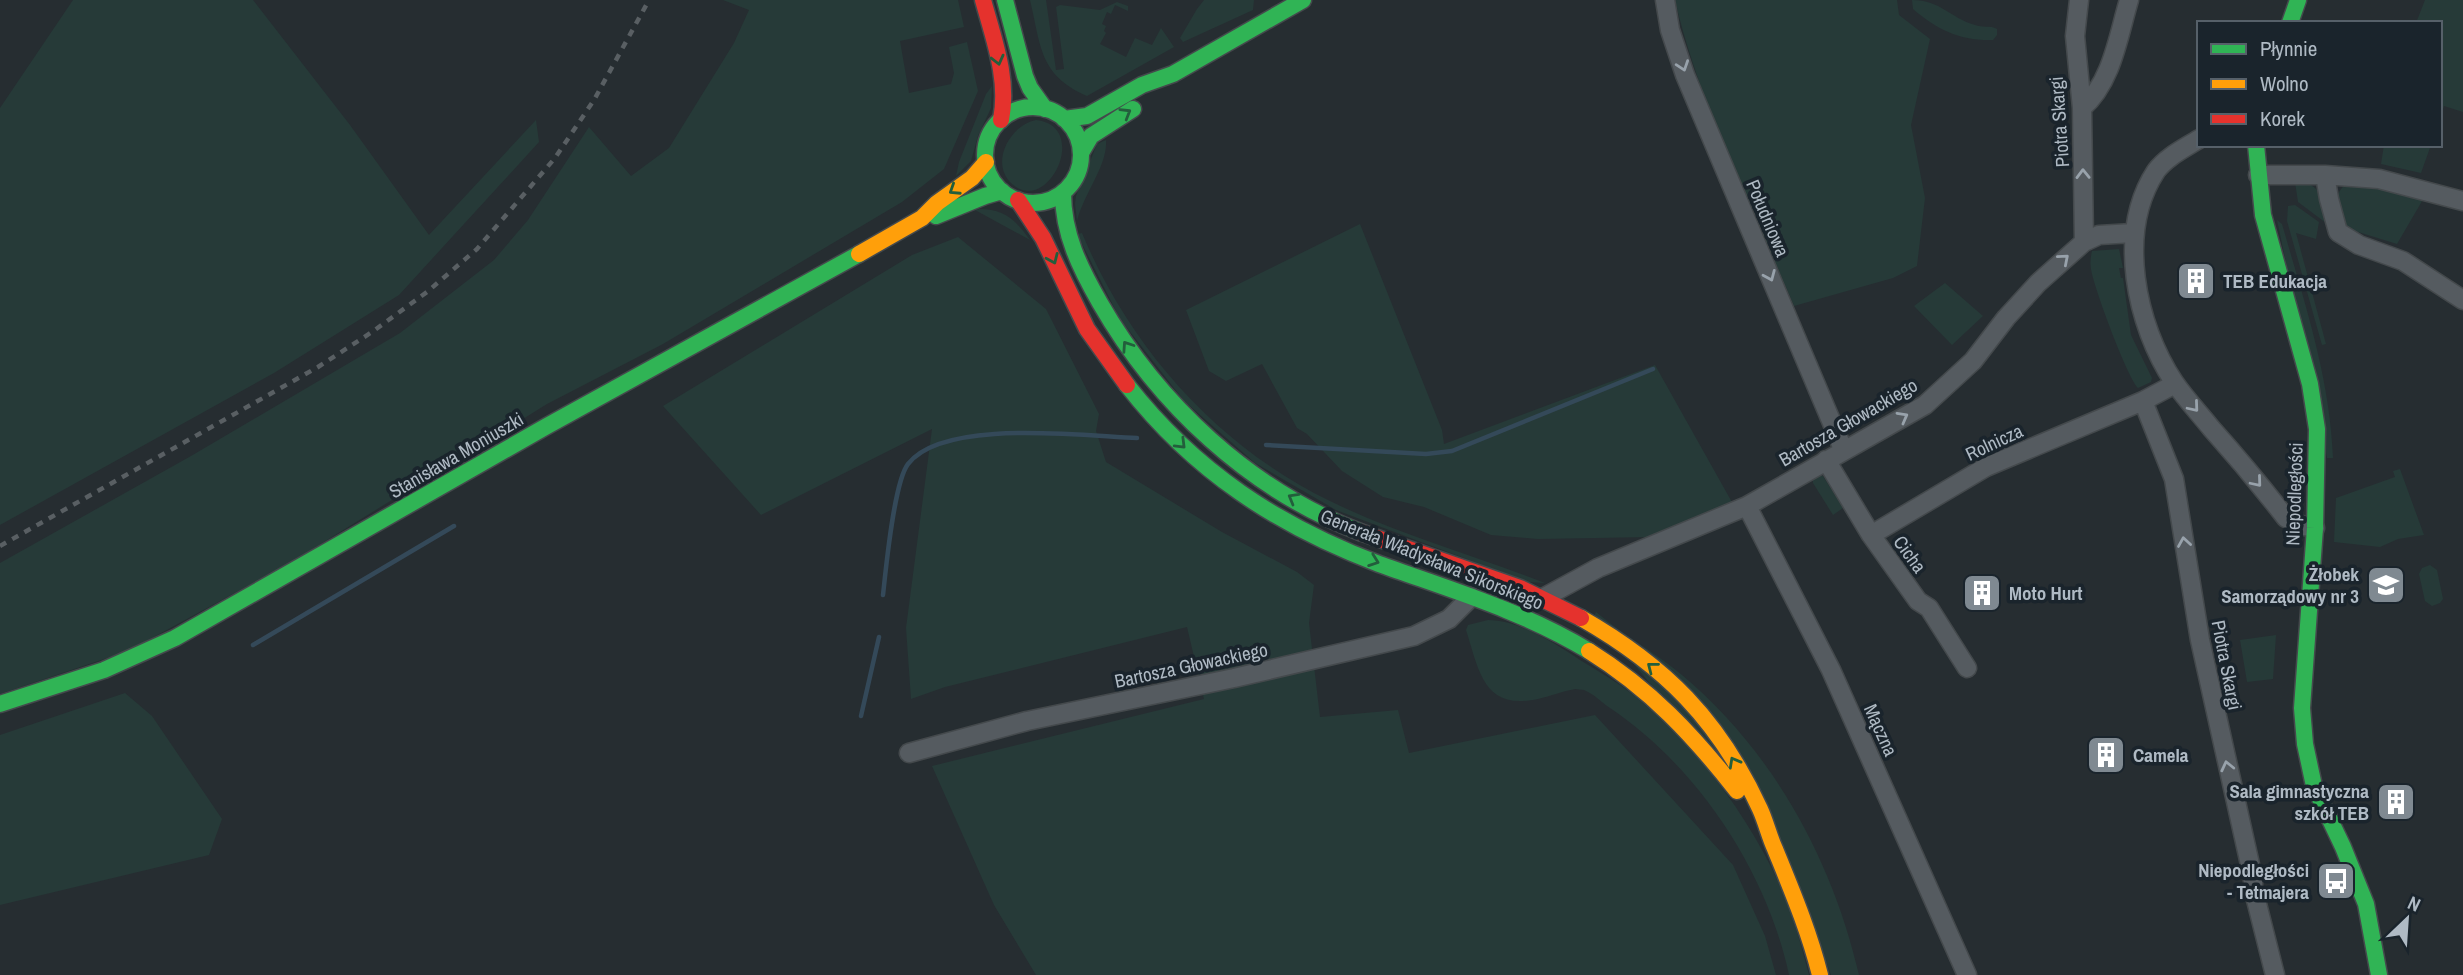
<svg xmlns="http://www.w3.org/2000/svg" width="2463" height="975" font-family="'Archivo Narrow',sans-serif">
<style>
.green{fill:#263a38}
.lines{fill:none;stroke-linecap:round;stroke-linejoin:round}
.stream{stroke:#344959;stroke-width:4.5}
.street-casing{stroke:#44494c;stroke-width:21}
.fast-casing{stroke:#44494c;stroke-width:19}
.slow-casing{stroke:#44494c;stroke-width:19}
.jam-casing{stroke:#44494c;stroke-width:19}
.street{stroke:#555b60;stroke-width:18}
.fast{stroke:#30b455;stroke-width:16}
.slow{stroke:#ff9f0a;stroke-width:16}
.jam{stroke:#e5322d;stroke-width:16}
.rail{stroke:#595f63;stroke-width:4.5;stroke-dasharray:7 7;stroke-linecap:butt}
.oneway{stroke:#235e3c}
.oneway2{stroke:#98a2ab}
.labels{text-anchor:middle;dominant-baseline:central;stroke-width:7;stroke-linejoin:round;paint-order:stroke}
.street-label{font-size:19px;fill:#afbac4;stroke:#1a242c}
.poi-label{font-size:19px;font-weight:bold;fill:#afbac4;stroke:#1a242c;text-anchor:start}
</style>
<rect width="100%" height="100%" fill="#262d31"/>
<path class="green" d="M73,0H253L350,125L429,235L536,120L539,142L399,295L274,373L0,525V108Z
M723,0H958L964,27L900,41L909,93L951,84L954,73L949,47L967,42L978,91L944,169L902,202L663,344L547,404L290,563L128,651L0,694V563L191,456L400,333L494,260L528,220L589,127L631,176L669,148L734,43L749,10Z
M1030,0H1046L1056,70L1064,69L1056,7L1060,5L1100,10L1117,2L1128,6V11L1115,5L1111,14L1107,12L1102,24L1106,26L1104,31L1106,33L1100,44L1126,57L1135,38L1152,45L1161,28L1174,47L1087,96C1039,75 1041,46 1030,0Z
M1204,0H1254L1253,10L1183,42L1180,38L1197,9Z
M1675,0H1897L1899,15L1930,39L1911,125L1925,198L1917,266L1893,278L1794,306C1752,208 1699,104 1675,0Z
M1912,0C1941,0 1950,18 1975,25C1982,28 1990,25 1997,29V35L1993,40C1961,41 1937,30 1913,9Z
M2425,0H2463V112L2444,106L2440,118V23H2416Z
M992,86L991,108L978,136L971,161L956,176L959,162L986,94Z
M1036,120C1091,126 1048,216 1012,184C989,163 1010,125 1036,120Z
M1106,140C1108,165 1083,195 1077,221L1075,204L1076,196L1097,144Z
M2384,145H2431L2421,173L2381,164Z
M2295,182C2323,182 2322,200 2326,223L2298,202Z
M2347,184H2360L2425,196L2397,244L2342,227C2339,212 2331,193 2347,184Z
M2295,205L2319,222L2316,239L2296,233L2326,344L2322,345L2287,221L2288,206Z
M979,209C1004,209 1016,220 1030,240L975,210Z
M2277,220L2282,224C2304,301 2330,377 2333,458H2327Z
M1360,224L1442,430L1444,444L1655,365L1733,504L1651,537L1538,539L1491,535L1424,507L1383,497L1342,471L1307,434L1297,428L1262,364L1226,381L1209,371L1186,310Z
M1082,233C1130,348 1217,446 1330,501C1399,535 1474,555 1545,583L1527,582L1336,510L1255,463L1184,401L1120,319L1077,234Z
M958,237L1046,309L1099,414L1096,431L1106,462L1222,532L1297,572L1314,585L1309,623L1320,717L1398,710L1409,753L1595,715L1733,865L1765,936L1776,975H1036L994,905L932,766L1204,699L1187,627L945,687L911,699L906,628L932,429L761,515L663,406L912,255Z
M2119,249L2123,268H2119L2121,278H2123L2131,335L2152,378L2151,382L2138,388C2126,374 2097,295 2092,274C2090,266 2090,259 2092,251Z
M1945,283L1983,316L1952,345L1914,306Z
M2400,469L2424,535L2398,539L2380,547L2334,542L2336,498L2395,477L2393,471Z
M1819,476H1823L1843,508L1833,515L1813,483V479Z
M2430,565L2437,570L2443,599L2440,603L2432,606L2425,601L2419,574L2422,568Z
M1596,612C1623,635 1655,652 1682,675C1773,751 1833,861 1859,975H1831L1779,839L1594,616Z
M1488,620C1520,620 1554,643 1580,660C1593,668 1607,676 1620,685C1694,738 1764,833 1793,919C1799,937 1804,956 1809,975H1789C1767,872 1698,767 1610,708C1601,702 1594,694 1584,690L1575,689C1563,691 1551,696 1538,699C1483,711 1479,670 1466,630L1468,625Z
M2276,635L2273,679L2247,682L2240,640Z
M125,693L152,716L222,819L209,855L0,905V735Z"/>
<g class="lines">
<path class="stream" d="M1266,445L1426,454L1452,451L1653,369
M883,595C886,568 894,482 908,464C943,418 1083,436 1137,438
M253,645L454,526
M861,716L879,637"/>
<defs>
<path id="street" d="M1665,0L1670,30L1685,75L1843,449
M2079,0L2075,36L2082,108L2084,242
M2082,108C2112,82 2118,37 2129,0
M2199,139C2185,148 2166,157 2156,171C2116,232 2136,325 2174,382C2185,398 2199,413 2211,428C2237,457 2262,487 2286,518L2304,526L2315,528
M2258,175H2325L2379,179L2463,201
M2325,175L2329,199L2338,232L2359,245L2403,261L2463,300
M2175,384L2143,401L2174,479L2200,640L2253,878V888L2275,975
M1826,460L1871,535L1918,601L1929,608L1967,668
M1747,506L1831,670L1967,975
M1871,535L1986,467L2143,401
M1543,598L1598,568L1747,506L1925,405L1973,361L2006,318L2038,283L2084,242L2099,235L2133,233
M909,753L1027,721L1234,678L1414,636L1449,619L1471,597"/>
<path id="fast" d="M1005,0L1025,76L1030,88L1045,109
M2290,23L2298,0
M985 155a48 48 0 1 1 96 0a48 48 0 1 1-96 0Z
M1064,119L1087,116L1142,85L1173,74L1303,0
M2256,145L2263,215L2310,384L2317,429L2315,528L2302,708L2305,744L2314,786L2343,847L2366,904L2379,975
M1081,153L1091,136L1133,109
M1063,193C1063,234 1080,268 1100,303C1158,404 1250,490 1360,532
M936,216L985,196L1002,191
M1127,385C1194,471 1278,526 1379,564C1451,590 1523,611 1589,651
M0,704L104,670L175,638L547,426L859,254"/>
<path id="slow" d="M859,254L922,218L937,203L972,178L986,162
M1581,618C1665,666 1719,720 1760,809C1766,822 1769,836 1775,849C1792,891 1809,931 1820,975
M1589,651C1650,689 1693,735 1737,791"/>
<path id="jam" d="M983,0C994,40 1009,79 1001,120
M1018,200L1043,238L1087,329L1127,385
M1360,532L1520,588L1581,618"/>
</defs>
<use href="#street" class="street-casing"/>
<use href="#fast" class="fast-casing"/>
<use href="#slow" class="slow-casing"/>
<use href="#jam" class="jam-casing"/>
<use href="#street" class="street"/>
<use href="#fast" class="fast"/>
<use href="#slow" class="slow"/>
<use href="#jam" class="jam"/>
<path class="rail" d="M0,546L318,367L372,332L427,292L477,249L555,158L594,100L649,0"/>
</g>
<defs><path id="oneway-chevron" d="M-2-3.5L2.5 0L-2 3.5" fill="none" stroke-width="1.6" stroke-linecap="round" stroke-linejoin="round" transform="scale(1.75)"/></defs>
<g class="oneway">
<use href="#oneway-chevron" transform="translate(998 60) rotate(76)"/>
<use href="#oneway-chevron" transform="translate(1126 113) rotate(-31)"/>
<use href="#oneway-chevron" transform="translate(954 190) rotate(147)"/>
<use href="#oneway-chevron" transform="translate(1053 259) rotate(66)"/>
<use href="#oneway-chevron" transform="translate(1127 346) rotate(-124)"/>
<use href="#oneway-chevron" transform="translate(1181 444) rotate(45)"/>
<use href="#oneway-chevron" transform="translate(1293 498) rotate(-150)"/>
<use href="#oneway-chevron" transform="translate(1374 561) rotate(20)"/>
<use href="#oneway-chevron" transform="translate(1652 667) rotate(-142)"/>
<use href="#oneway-chevron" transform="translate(1734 762) rotate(-119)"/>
</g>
<g class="oneway2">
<use href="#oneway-chevron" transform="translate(1683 66) rotate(71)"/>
<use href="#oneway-chevron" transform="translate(2083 174) rotate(-91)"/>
<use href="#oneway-chevron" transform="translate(2064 259) rotate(-41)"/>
<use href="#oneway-chevron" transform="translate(1770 276) rotate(67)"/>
<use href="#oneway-chevron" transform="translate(2194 407) rotate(50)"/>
<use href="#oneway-chevron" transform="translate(1903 417) rotate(-29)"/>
<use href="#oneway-chevron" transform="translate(2257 482) rotate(50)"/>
<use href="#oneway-chevron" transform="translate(2184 542) rotate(-99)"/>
<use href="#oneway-chevron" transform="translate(2227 766) rotate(-103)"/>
</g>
<defs>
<symbol id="building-square" viewBox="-11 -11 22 22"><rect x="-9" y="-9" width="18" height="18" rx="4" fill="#7f8991" stroke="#1a242c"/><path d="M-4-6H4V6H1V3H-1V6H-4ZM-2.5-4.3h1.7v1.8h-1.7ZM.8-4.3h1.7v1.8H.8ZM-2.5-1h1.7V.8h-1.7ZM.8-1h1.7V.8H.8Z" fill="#fff"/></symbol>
<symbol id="school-square" viewBox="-11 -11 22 22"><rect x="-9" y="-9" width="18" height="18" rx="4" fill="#7f8991" stroke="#1a242c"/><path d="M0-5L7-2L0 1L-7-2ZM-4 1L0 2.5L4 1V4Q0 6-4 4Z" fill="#fff"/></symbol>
<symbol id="bus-square" viewBox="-11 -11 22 22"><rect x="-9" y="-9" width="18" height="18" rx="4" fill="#7f8991" stroke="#1a242c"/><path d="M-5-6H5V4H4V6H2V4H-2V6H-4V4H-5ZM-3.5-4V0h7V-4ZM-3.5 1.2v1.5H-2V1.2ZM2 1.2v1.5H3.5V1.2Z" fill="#fff"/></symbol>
</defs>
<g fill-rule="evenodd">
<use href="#building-square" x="2174" y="259" width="44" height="44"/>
<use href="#school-square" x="2364" y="563" width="44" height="44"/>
<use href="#building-square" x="1960" y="571" width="44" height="44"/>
<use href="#building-square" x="2084" y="733" width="44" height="44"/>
<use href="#building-square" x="2374" y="780" width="44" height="44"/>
<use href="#bus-square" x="2314" y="859" width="44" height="44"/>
</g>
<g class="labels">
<g class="street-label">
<text transform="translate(2059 122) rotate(-94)">Piotra Skargi</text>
<text transform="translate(1768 218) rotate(67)">Południowa</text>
<text transform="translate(1848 422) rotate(-30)">Bartosza Głowackiego</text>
<text transform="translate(1994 442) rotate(-25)">Rolnicza</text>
<text transform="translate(456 455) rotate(-30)">Stanisława Moniuszki</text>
<text transform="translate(2294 494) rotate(-88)">Niepodległości</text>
<text transform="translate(1910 554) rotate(54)">Cicha</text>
<text transform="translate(1432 559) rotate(22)">Generała Władysława Sikorskiego</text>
<text transform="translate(1191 665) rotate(-12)">Bartosza Głowackiego</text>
<text transform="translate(2227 665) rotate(79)">Piotra Skargi</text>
<text transform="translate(1881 730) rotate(66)">Mączna</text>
</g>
<g class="poi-label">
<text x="2223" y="281">TEB Edukacja</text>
<text x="2359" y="574" text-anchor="end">Żłobek<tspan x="2359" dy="22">Samorządowy nr 3</tspan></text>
<text x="2009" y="593">Moto Hurt</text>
<text x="2133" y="755">Camela</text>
<text x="2369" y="791" text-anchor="end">Sala gimnastyczna<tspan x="2369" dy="22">szkół TEB</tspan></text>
<text x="2309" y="870" text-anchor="end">Niepodległości<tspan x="2309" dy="22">- Tetmajera</tspan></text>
</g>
</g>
<rect x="2197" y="21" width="245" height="126" fill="#1a242c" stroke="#566069" stroke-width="2"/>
<rect x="2211" y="44" width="35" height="10" fill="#30b455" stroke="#566069" stroke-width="2"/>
<text x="2260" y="56" font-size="21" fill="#afbac4">Płynnie</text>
<rect x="2211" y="79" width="35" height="10" fill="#ff9f0a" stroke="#566069" stroke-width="2"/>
<text x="2260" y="91" font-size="21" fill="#afbac4">Wolno</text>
<rect x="2211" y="114" width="35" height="10" fill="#e5322d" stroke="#566069" stroke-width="2"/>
<text x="2260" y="126" font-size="21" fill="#afbac4">Korek</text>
<g transform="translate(2407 919) rotate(25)" stroke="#1a242c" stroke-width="5" paint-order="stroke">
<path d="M0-5L12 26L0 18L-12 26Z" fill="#afbac4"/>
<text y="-10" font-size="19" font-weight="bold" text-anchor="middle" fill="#afbac4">N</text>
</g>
</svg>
